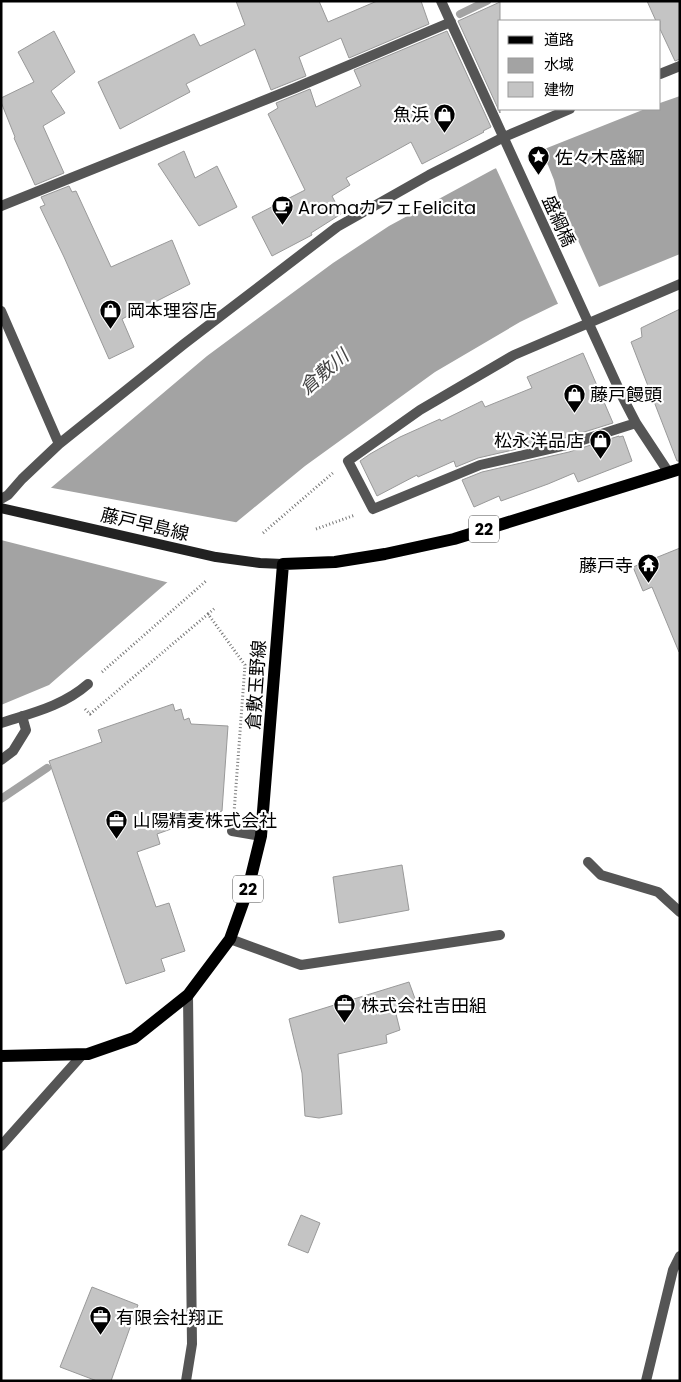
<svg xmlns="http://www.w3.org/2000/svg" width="681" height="1382" font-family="Poppins,'Noto Sans JP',sans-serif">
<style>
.water{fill:#a3a3a3}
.pier{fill:#fff}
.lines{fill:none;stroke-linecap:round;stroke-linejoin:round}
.stream{stroke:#a3a3a3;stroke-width:8}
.building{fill:#c4c4c4;stroke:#999}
.path{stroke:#777;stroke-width:3;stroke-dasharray:1 2.5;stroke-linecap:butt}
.service{stroke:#555;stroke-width:10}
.minor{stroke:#555;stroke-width:10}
.secondary{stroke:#222;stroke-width:10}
.primary{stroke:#000;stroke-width:12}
.labels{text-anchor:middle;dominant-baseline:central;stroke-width:4.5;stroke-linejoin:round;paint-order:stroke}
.shield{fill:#fff;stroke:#4c4c4c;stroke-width:1}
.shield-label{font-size:16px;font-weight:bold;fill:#000}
.poi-label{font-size:18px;fill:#000;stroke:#fff;text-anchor:start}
.street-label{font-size:18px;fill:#000;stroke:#fff}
.water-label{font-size:19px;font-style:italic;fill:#444;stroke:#fff}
</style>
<rect width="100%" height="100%" fill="#fff"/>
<path class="water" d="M680,96V254L555,305L520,322L435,372L305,466L239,520L49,685L1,705V530L207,356L333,263L389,226L494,169L645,109H660V103Z"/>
<path class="pier" d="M537,149L548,165L554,180L558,196L600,289L559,306L495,166Z
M47,487L240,523L170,583L1,540V527Z"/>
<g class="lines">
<path class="stream" d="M460,14L487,1
M1,799L47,768"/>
</g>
<path class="building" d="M236,1H319L328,22L377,1H421L429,24L349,58L341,38L299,57L306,76L271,90L255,49L186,84L190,92L120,129L98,82L194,34L200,46L245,25Z
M647,1H680V59L675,61L660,29V21H656Z
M500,2V113L458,21Z
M54,31L75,72L51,91L65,113L43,126L64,173L35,185L14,138L15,137L1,102V98L34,82L18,52Z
M447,31L491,127L483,131L484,132L422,164L411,142L346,178L350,185L332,196L341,214L311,233L312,235L272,256L252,217L305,190L268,114L278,108L276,103L310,89L316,107L361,86L354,70Z
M184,151L195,178L217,166L237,207L199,226L158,164Z
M69,186L72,192L76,191L111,267L172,240L190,284L122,319L134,347L109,359L64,257L40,207L45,205L41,197Z
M680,309V461H677L631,342L642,337L641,328Z
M583,353L613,423L565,438L478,458L456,467L454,461L418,477L417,475L377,496L360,461L370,454L400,437L440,419L441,421L482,401L485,407L532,388L527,377Z
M619,436V437L623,436L632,461L578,482L574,473L548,484L501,501L499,496L474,507L462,480L482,472L569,452Z
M680,548V652H679L652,587L643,591L633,567Z
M173,704L175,711L181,709L184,720L189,718L191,724L228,726L222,811L157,834L160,844L137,852L156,907L169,903L185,951L161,959L165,971L126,984L49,761L102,742L98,730Z
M402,865L409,910L339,923L333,877Z
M409,982L418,1007L396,1014L400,1030L386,1035L387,1043L338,1054L342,1114L319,1118L305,1116L302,1073L289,1019Z
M301,1215L320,1223L308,1253L288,1245Z
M92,1287L138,1305L111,1381H97L60,1367Z"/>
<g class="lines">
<path class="path" d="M316,529L355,515
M263,533L334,472
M208,614L215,608
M102,672L206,581
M85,709L90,714L208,614L245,665L234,813"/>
<path class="service" d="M232,831L261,836"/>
<path class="minor" d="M441,1L622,396L636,423L669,473
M660,74L680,66
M1,206L295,88L451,22
M1,311L59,444
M636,423L567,445L480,465L373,509L348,461L420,410L514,355L680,284
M1,499L8,495L22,479L59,444L184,344L337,227L429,175L504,137L570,109
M1,723C32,713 63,706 88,684
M1,760L13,751L26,730L22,716
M588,862L601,875L658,892L680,912
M230,939L301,965L500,935
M1,1146L83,1054
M186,1381L192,1344L188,995
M646,1381L673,1270L680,1256"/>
<path class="secondary" d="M1,508L216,557L260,563L283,564"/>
<path class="primary" d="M1,1056L88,1054L134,1038L188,995L230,939L248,889L261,836L283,564L335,562L385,554L454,539L680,469"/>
</g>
<defs>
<symbol id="shop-pin" viewBox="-11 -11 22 30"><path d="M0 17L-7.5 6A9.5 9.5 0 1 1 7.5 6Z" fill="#000" stroke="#fff"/><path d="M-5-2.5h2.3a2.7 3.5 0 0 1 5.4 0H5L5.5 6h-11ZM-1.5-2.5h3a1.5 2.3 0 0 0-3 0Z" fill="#fff"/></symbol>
<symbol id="sight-pin" viewBox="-11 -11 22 30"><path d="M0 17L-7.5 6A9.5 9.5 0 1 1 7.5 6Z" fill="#000" stroke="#fff"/><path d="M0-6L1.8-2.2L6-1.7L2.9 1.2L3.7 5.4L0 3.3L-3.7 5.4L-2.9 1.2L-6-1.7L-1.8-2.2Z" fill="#fff"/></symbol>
<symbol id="cafe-pin" viewBox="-11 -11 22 30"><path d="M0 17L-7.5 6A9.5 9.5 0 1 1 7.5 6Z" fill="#000" stroke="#fff"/><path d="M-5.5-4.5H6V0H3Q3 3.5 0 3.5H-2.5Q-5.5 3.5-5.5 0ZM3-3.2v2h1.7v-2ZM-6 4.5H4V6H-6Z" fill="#fff"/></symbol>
<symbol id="temple-pin" viewBox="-11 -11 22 30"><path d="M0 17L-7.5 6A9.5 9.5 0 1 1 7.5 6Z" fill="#000" stroke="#fff"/><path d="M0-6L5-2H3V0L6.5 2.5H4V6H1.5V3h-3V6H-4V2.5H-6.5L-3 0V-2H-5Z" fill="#fff"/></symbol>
<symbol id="office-pin" viewBox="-11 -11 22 30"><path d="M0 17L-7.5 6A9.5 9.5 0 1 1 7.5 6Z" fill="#000" stroke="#fff"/><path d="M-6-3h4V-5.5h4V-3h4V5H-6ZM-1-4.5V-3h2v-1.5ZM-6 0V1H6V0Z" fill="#fff"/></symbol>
</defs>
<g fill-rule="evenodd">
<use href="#shop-pin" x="432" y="102" width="25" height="34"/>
<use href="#sight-pin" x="526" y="144" width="25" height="34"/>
<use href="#cafe-pin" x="270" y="194" width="25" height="34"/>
<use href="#shop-pin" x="98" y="298" width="25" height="34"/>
<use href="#shop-pin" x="562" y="382" width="25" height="34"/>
<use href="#shop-pin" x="588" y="428" width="25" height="34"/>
<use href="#temple-pin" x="636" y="552" width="25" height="34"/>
<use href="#office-pin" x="104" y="808" width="25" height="34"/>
<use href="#office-pin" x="332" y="992" width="25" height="34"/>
<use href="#office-pin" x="88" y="1304" width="25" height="34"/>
</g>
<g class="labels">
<g class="shield">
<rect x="469" y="515.5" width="30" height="27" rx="4"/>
<rect x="233" y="875.5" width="30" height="27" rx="4"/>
</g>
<g class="shield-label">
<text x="484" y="529">22</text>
<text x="248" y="889">22</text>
</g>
<g class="poi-label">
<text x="429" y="114" text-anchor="end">魚浜</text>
<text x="555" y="157">佐々木盛綱</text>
<text x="298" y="207">AromaカフェFelicita</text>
<text x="127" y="310">岡本理容店</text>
<text x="590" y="394">藤戸饅頭</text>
<text x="584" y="440" text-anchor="end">松永洋品店</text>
<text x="633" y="565" text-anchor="end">藤戸寺</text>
<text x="133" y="820">山陽精麦株式会社</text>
<text x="361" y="1005">株式会社吉田組</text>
<text x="116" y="1317">有限会社翔正</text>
</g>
<g class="street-label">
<text transform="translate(559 221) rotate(66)">盛綱橋</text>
<text transform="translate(145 524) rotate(13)">藤戸早島線</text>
<text transform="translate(256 685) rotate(-86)">倉敷玉野線</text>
</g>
<g class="water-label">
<text transform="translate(324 372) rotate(-41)">倉敷川</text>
</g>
</g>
<rect width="681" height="1382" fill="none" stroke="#000000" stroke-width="5"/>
<rect x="498" y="20" width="162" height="90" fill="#ffffff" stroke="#999999"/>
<rect x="508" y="36" width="25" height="8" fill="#000000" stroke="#999999"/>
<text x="544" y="45" font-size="15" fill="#000000">道路</text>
<rect x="508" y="58" width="25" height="15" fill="#a3a3a3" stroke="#999999"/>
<text x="544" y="70" font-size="15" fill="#000000">水域</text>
<rect x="508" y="82" width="25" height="15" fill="#c4c4c4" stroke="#999999"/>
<text x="544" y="95" font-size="15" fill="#000000">建物</text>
</svg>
